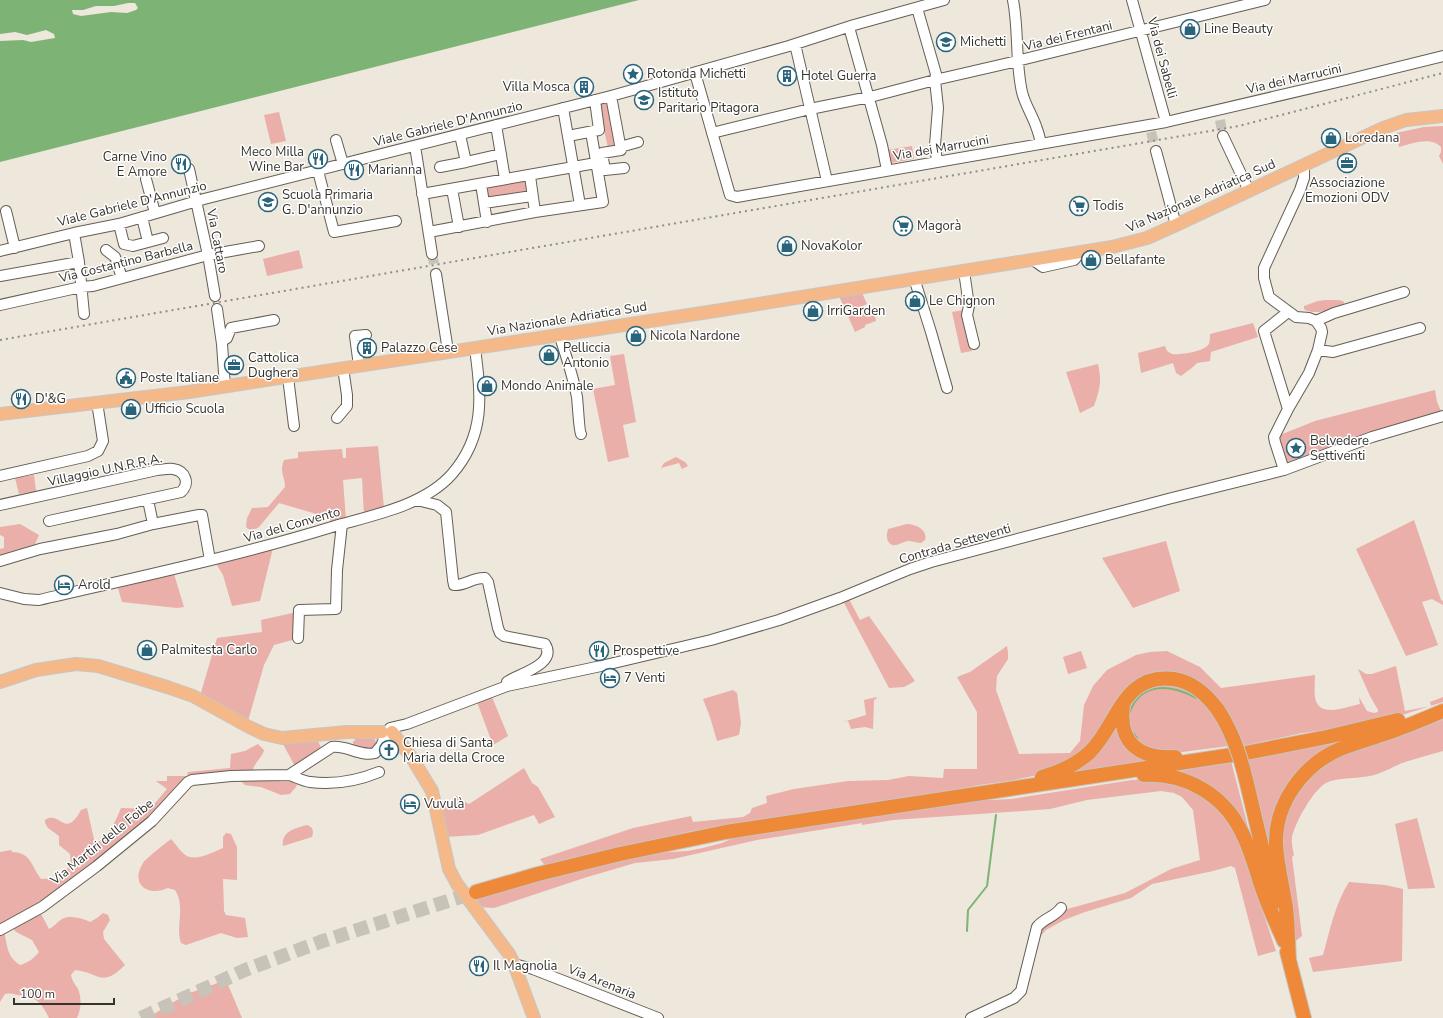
<svg xmlns="http://www.w3.org/2000/svg" width="1443" height="1018" font-family="'Nunito Sans',sans-serif">
<style>
.green{fill:#e9afa8}
.water{fill:#7db476}
.pier{fill:#ede7dc}
.lines{fill:none;stroke-linecap:round;stroke-linejoin:round}
.stream{stroke:#7db476;stroke-width:2}
.minor-tunnel{stroke:#c8c3b9;stroke-width:10;stroke-dasharray:10 5;stroke-linecap:butt}
.highway-tunnel{stroke:#c8c3b9;stroke-width:14;stroke-dasharray:14 7;stroke-linecap:butt}
.minor-casing{stroke:#645f55;stroke-width:12}
.major-casing{stroke:#c6c6c4;stroke-width:14}
.highway-casing{stroke:#c6c6c4;stroke-width:16}
.minor{stroke:#fff;stroke-width:10}
.major{stroke:#f5b889;stroke-width:12}
.highway{stroke:#ef893a;stroke-width:14}
.rail{stroke:#918d85;stroke-width:2;stroke-dasharray:2 4;stroke-linecap:butt}
.highway-bridge-casing{stroke:#c6c6c4;stroke-width:16;stroke-linecap:butt}
.highway-bridge{stroke:#ef893a;stroke-width:14}
.labels{text-anchor:middle;dominant-baseline:central;stroke-width:3;stroke-linejoin:round;paint-order:stroke}
.poi-label{font-size:13px;fill:#35332e;stroke:#fff;text-anchor:start}
.street-label{font-size:13px;fill:#35332e;stroke:#fff}
</style>
<rect width="100%" height="100%" fill="#ede7dc"/>
<path class="green" d="M608,101L618,146L608,148L598,103Z
M279,112L286,141L271,144L264,115Z
M1443,126V164L1439,156L1441,152V147C1430,136 1412,144 1399,147L1396,133L1424,127Z
M912,146L914,159L890,163L887,150Z
M526,180L529,194L485,202L482,187Z
M299,250L303,268L267,276L263,259Z
M862,293L867,304L858,308L861,314L874,311L876,321L865,325V327L855,332L839,296Z
M1325,300H1338L1343,301L1345,305L1343,307C1333,309 1313,316 1304,309V306L1318,301Z
M963,310L972,351L961,353L952,312Z
M1253,323L1258,337L1211,352L1210,361L1197,363L1193,367L1181,376L1176,373L1173,363L1141,373L1138,353L1165,346L1167,351L1172,354C1180,355 1204,352 1209,344C1210,341 1210,337 1210,334Z
M624,354L636,422L623,425L629,457L608,462L593,389L615,385L610,356Z
M1098,364C1102,381 1100,389 1094,406L1080,413L1066,372Z
M1435,390L1437,402L1442,413L1287,466L1279,440L1280,435L1315,421Z
M378,446L384,508L364,516L362,478L343,480L346,520L331,525L330,518L279,503L259,527C254,530 250,531 246,527L247,518L252,508L268,507L285,487C285,476 279,472 284,460L298,458V452L342,449L343,458H346V448Z
M676,457L685,462L688,466L682,469L679,463L661,468L664,463Z
M34,475L36,491L19,494L15,478Z
M1414,520L1441,600L1443,601V605L1432,599L1422,602L1438,645L1406,656L1356,549Z
M20,524L39,535L33,549L0,559V549L4,548V537L0,535V527Z
M907,524C916,524 928,530 925,540L921,543C917,543 913,541 908,541C901,542 893,550 888,541C886,537 887,533 888,529Z
M1166,541L1180,591L1133,608L1102,558Z
M273,548L260,601L232,606L223,575L215,562Z
M174,574L184,607L177,608L122,602L118,588Z
M849,599L860,620L869,616L915,681L904,687L889,688L843,601Z
M297,612L296,639L274,645L264,665L248,721L200,696L217,638L262,632L261,620Z
M1007,646L1008,653V659L997,676L996,690L1019,754L1070,753L1080,741L1084,705L1093,686L1107,670L1136,655L1150,652L1167,651L1200,667L1221,688L1315,675C1315,682 1314,690 1315,697C1318,719 1346,707 1360,704L1359,697L1367,711L1374,713L1378,712V710L1370,696L1358,669L1366,674H1372L1396,666L1405,711L1431,706L1430,702L1443,697V702L1405,714L1374,721L1342,728L1302,733L1243,746L1237,731L1223,706L1152,674L1094,743L1048,773L1009,781L979,785L941,793L692,831L546,867L540,859L633,828L691,816L693,822L743,817L750,813L752,808L767,803L766,796L794,789L848,781L888,780L909,776L943,778L944,769H977V712L957,677L970,672Z
M1081,651L1087,668L1068,674L1063,657Z
M1160,684L1183,687L1203,699L1218,722L1229,746L1167,754L1136,743L1128,733V706L1137,693Z
M733,690L737,693L741,723L739,735L717,741L710,717L703,699Z
M492,697L508,736L493,745L477,702Z
M877,697L876,699L874,700L873,729L865,727L851,729L848,721L843,722L866,715L864,700Z
M1115,719L1120,731L1161,761L1064,776Z
M1443,720V751C1430,755 1417,758 1405,762C1394,766 1385,772 1374,775C1360,779 1337,777 1326,783C1313,790 1295,823 1292,837C1291,842 1293,850 1294,855L1292,857L1302,936L1294,942L1283,881L1282,814L1314,768L1362,745Z
M1363,734L1289,786L1273,861L1246,758Z
M373,736L376,742V745L373,748L365,749L353,744V741H355L354,737Z
M318,741L322,750L296,768L283,744Z
M258,744L264,750C263,757 254,762 252,773L195,776L151,817L85,872L8,922L0,925V852L11,850L12,852C31,852 31,866 41,879L56,878L71,865L70,854L59,845V836L48,828L45,823V820C60,810 65,840 81,810L87,808L95,844C109,836 115,823 121,808L150,809L167,789L156,781H167V776H187L188,772L230,768L231,754L245,751Z
M1231,761L1261,877L1238,822L1165,770Z
M524,768L532,783L538,787L555,817L539,824L534,815L478,835L445,837L437,802L442,806C449,806 454,803 456,796H460L463,801L469,804Z
M1160,778L1204,795L1224,816L1233,829L1241,846L1276,951L1258,956L1235,868L1231,866L1213,871L1152,884L1131,898L1085,912L1064,920L1046,930L1037,940L1041,925L1053,913L1125,893L1171,869L1200,860L1193,810L1182,797L1174,793L1161,791L1087,800L1050,809L893,820L862,825V823L757,840L673,859L635,863L584,878L494,908L478,907L472,899L525,884L655,853L687,851L703,848L722,843L740,835L974,799L992,800L1011,799L1132,780Z
M240,780L294,782L297,784L296,787L290,794L281,795L261,787L245,785Z
M1417,818L1435,888L1408,889L1395,824Z
M307,825C313,827 314,831 312,837L283,846C281,831 296,828 307,825Z
M226,833L231,834L237,847V880L223,879L224,911L226,915L245,918L248,937L237,938L221,933L186,945L181,943C175,926 186,907 175,890L168,888C147,897 130,884 143,863C145,859 166,843 171,839C176,844 179,850 184,854C194,863 213,852 223,848V837Z
M1349,882L1385,885L1403,889L1402,961L1313,972L1309,958L1323,955C1330,930 1335,904 1349,882Z
M39,910L49,929C54,927 57,922 62,919C70,915 82,918 90,922L97,918L103,913L108,915L110,920L103,932L104,939L125,965C101,989 99,972 75,970L71,975C72,981 75,984 78,989C82,998 81,1010 77,1018H49C40,1000 37,998 18,995C13,994 10,993 5,994L0,1002V933L4,932C8,946 6,956 20,965C28,963 33,959 39,952L32,940L16,932L12,927Z
M226,980L242,1018H147L187,994Z"/>
<path class="water" d="M0,0H639L0,162Z"/>
<path class="pier" d="M128,3H135L138,8L136,10L127,13L111,12L81,16L73,14L72,10H83L96,6H114Z
M46,30L54,34L55,38L31,42L23,40L0,41V34L15,32L27,35Z"/>
<g class="lines">
<path class="stream" d="M1129,714C1140,681 1171,684 1196,698
M1132,732L1137,738
M967,931L968,910L987,886L996,815"/>
<path class="minor-tunnel" d="M1220,120L1223,136
M1151,132L1156,151
M432,254L436,274"/>
<path class="highway-tunnel" d="M141,1018L245,970L320,942L476,892"/>
<defs>
<path id="minor" d="M1013,0C1019,30 1015,61 1022,92C1025,105 1033,116 1037,129C1039,134 1040,139 1041,144
M1132,0L1166,122
M917,8L936,74L935,80L938,108L935,145L937,162
M849,27L882,145L887,170
M795,44L827,181
M695,73L730,195L737,197L1166,122L1346,80L1443,56
M611,96L621,150L602,153L605,170L624,168
M563,108L580,205
M496,125L505,179
M712,133L810,109L874,96L935,80L1017,61L1265,0
M460,135L466,162L501,154
M568,136L599,130L595,100
M1223,136L1249,191
M336,140L343,164
M415,146L432,254
M620,147L638,142
M1156,151L1176,225
M440,167L466,162
M189,169L208,255L215,296
M318,171L334,232L396,221
M530,176L535,212
M146,179L155,213
M481,184L487,222
M452,189L459,227
M422,194L596,163
M484,203L532,196
M6,211L15,248
M119,224L124,244L133,246L148,242L142,217
M429,232L535,212L603,202L591,132
M74,233L79,262L84,314
M148,242L163,238
M106,250L115,257L122,278
M0,251L74,233L119,224L204,199L611,96L789,46L854,25L944,0
M1033,260L1043,267L1074,260L1080,253
M964,271L969,306L967,315L974,344
M436,274L448,351
M0,276L79,262
M914,278L931,332L947,388
M0,305L81,287L93,286L208,255L259,246
M217,309L222,344L225,387
M1288,312L1264,331L1288,409
M1316,321L1334,313L1404,292
M559,334C566,355 573,376 577,397C578,405 579,431 581,434
M222,341L227,338L231,328L274,320
M1318,350L1333,352L1420,328
M359,366L355,336L366,335
M288,377L294,426
M337,418L347,406V395L343,368
M1284,470L1275,442L1274,437L1288,409L1309,373L1318,350L1322,332L1321,328L1316,321L1309,318L1296,317L1269,297L1264,278V268L1300,190L1304,178V165
M0,476L88,456L98,451L103,441L97,402
M148,500L153,524
M417,500L437,505L446,512L453,580L454,585C465,586 473,577 485,578L488,582L498,628L500,633L504,636L545,644C558,665 517,674 507,682
M0,505L157,470C162,470 168,468 173,469C186,471 190,484 181,492L49,521
M0,561L40,549L117,534L153,524L199,515H202L210,560
M0,593L24,599L39,600C138,577 238,556 335,526C374,515 425,505 452,474C486,435 481,395 475,348
M298,638L299,610L336,609L337,570L342,524
M390,728L407,724L507,686L601,666L711,640L779,620L840,598L910,569L931,562L1168,499L1284,470L1372,437L1443,416
M289,775C296,777 303,781 310,782C333,785 357,781 379,772
M0,930L42,907L97,866L152,821L188,782L192,780L231,776L289,775L332,747C347,745 360,757 375,753L381,746L385,737
M514,964L533,969L658,1018
M971,1018L1014,998L1021,991L1037,927C1044,918 1055,917 1061,908"/>
<path id="major" d="M0,414L189,392L715,311L1112,247L1147,238L1176,225L1383,128L1406,120L1443,116
M0,682L36,670L76,664L98,666L167,687L193,696L249,727L264,734L282,738L347,732H382
M392,732L412,758L432,791L449,869L457,884L509,954L514,964L534,1018"/>
<path id="highway" d="M1123,705C1118,743 1139,759 1175,757
M1246,753L1327,737L1398,720
M1144,775C1185,773 1223,794 1241,831C1251,849 1256,871 1263,891C1269,908 1277,925 1284,941
M1042,777C1060,772 1076,765 1090,752C1118,724 1123,672 1174,679C1193,682 1207,695 1218,710
M1253,809L1275,902
M476,892L538,874L620,854L726,832L1232,755
M1287,952L1304,1018
M1289,959C1288,942 1288,925 1286,908C1283,887 1277,866 1276,844C1275,803 1303,765 1340,749C1360,741 1381,736 1401,728C1415,723 1429,717 1443,711"/>
</defs>
<use href="#minor" class="minor-casing"/>
<use href="#major" class="major-casing"/>
<use href="#highway" class="highway-casing"/>
<use href="#minor" class="minor"/>
<use href="#major" class="major"/>
<use href="#highway" class="highway"/>
<path class="rail" d="M0,340L1239,126L1443,73"/>
<defs>
<path id="highway-bridge" d="M1218,710C1238,740 1245,775 1253,809"/>
</defs>
<use href="#highway-bridge" class="highway-bridge-casing"/>
<use href="#highway-bridge" class="highway-bridge"/>
</g>
<defs>
<symbol id="shop-ring" viewBox="-11 -11 22 22"><circle r="9.5" fill="#fff" stroke="#28647c" stroke-width="1.5"/><path d="M-5-2.5h2.3a2.7 3.5 0 0 1 5.4 0H5L5.5 6h-11ZM-1.5-2.5h3a1.5 2.3 0 0 0-3 0Z" fill="#28647c"/></symbol>
<symbol id="school-ring" viewBox="-11 -11 22 22"><circle r="9.5" fill="#fff" stroke="#28647c" stroke-width="1.5"/><path d="M0-5L7-2L0 1L-7-2ZM-4 1L0 2.5L4 1V4Q0 6-4 4Z" fill="#28647c"/></symbol>
<symbol id="sight-ring" viewBox="-11 -11 22 22"><circle r="9.5" fill="#fff" stroke="#28647c" stroke-width="1.5"/><path d="M0-6L1.8-2.2L6-1.7L2.9 1.2L3.7 5.4L0 3.3L-3.7 5.4L-2.9 1.2L-6-1.7L-1.8-2.2Z" fill="#28647c"/></symbol>
<symbol id="building-ring" viewBox="-11 -11 22 22"><circle r="9.5" fill="#fff" stroke="#28647c" stroke-width="1.5"/><path d="M-4-6H4V6H1V3H-1V6H-4ZM-2.5-4.3h1.7v1.8h-1.7ZM.8-4.3h1.7v1.8H.8ZM-2.5-1h1.7V.8h-1.7ZM.8-1h1.7V.8H.8Z" fill="#28647c"/></symbol>
<symbol id="restaurant-ring" viewBox="-11 -11 22 22"><circle r="9.5" fill="#fff" stroke="#28647c" stroke-width="1.5"/><path d="M-5-6h1v4h1v-4h1v4h1v-4h1v5L-1.5 .5V6h-2V.5L-5-1ZM5-6V6H3V1.5H1.5Q1.5-4 5-6Z" fill="#28647c"/></symbol>
<symbol id="office-ring" viewBox="-11 -11 22 22"><circle r="9.5" fill="#fff" stroke="#28647c" stroke-width="1.5"/><path d="M-6-3h4V-5.5h4V-3h4V5H-6ZM-1-4.5V-3h2v-1.5ZM-6 0V1H6V0Z" fill="#28647c"/></symbol>
<symbol id="supermarket-ring" viewBox="-11 -11 22 22"><circle r="9.5" fill="#fff" stroke="#28647c" stroke-width="1.5"/><path d="M-6-5.5h2.5l.6 2H6L4.5 2H-2.5L-4.4-4H-6ZM-1.5 3.2a1.3 1.3 0 1 0 .1 0ZM3 3.2a1.3 1.3 0 1 0 .1 0Z" fill="#28647c"/></symbol>
<symbol id="civic-ring" viewBox="-11 -11 22 22"><circle r="9.5" fill="#fff" stroke="#28647c" stroke-width="1.5"/><path d="M-.6-6.5H3V-4.5H.6V-3L4-1V1h2V6H-6V1h2V-1L-.6-3ZM-1.2 2.5V6h2.4V2.5Z" fill="#28647c"/></symbol>
<symbol id="hotel-ring" viewBox="-11 -11 22 22"><circle r="9.5" fill="#fff" stroke="#28647c" stroke-width="1.5"/><path d="M-6-4.5h1.5V1H6V5H4.5V3h-9V5H-6ZM-4 0a1.8 1.8 0 1 1 3.6 0ZM.5 0V-2.5h3Q6-2.5 6 0Z" fill="#28647c"/></symbol>
<symbol id="church-ring" viewBox="-11 -11 22 22"><circle r="9.5" fill="#fff" stroke="#28647c" stroke-width="1.5"/><path d="M-1.2-6h2.4v3.5h3.3v2.4h-3.3V6h-2.4V-.1h-3.3v-2.4h3.3Z" fill="#28647c"/></symbol>
</defs>
<g fill-rule="evenodd">
<use href="#shop-ring" x="1179" y="18" width="22" height="22"/>
<use href="#school-ring" x="935" y="31" width="22" height="22"/>
<use href="#sight-ring" x="622" y="63" width="22" height="22"/>
<use href="#building-ring" x="776" y="65" width="22" height="22"/>
<use href="#building-ring" x="573" y="76" width="22" height="22"/>
<use href="#school-ring" x="633" y="89" width="22" height="22"/>
<use href="#shop-ring" x="1320" y="127" width="22" height="22"/>
<use href="#restaurant-ring" x="307" y="148" width="22" height="22"/>
<use href="#office-ring" x="1336" y="152" width="22" height="22"/>
<use href="#restaurant-ring" x="170" y="153" width="22" height="22"/>
<use href="#restaurant-ring" x="343" y="159" width="22" height="22"/>
<use href="#school-ring" x="257" y="191" width="22" height="22"/>
<use href="#supermarket-ring" x="1068" y="195" width="22" height="22"/>
<use href="#supermarket-ring" x="892" y="215" width="22" height="22"/>
<use href="#shop-ring" x="776" y="235" width="22" height="22"/>
<use href="#shop-ring" x="1080" y="249" width="22" height="22"/>
<use href="#shop-ring" x="904" y="290" width="22" height="22"/>
<use href="#shop-ring" x="802" y="300" width="22" height="22"/>
<use href="#shop-ring" x="625" y="325" width="22" height="22"/>
<use href="#building-ring" x="356" y="337" width="22" height="22"/>
<use href="#shop-ring" x="538" y="344" width="22" height="22"/>
<use href="#office-ring" x="223" y="354" width="22" height="22"/>
<use href="#civic-ring" x="115" y="367" width="22" height="22"/>
<use href="#shop-ring" x="476" y="375" width="22" height="22"/>
<use href="#restaurant-ring" x="10" y="388" width="22" height="22"/>
<use href="#shop-ring" x="120" y="398" width="22" height="22"/>
<use href="#sight-ring" x="1285" y="437" width="22" height="22"/>
<use href="#hotel-ring" x="53" y="574" width="22" height="22"/>
<use href="#shop-ring" x="136" y="639" width="22" height="22"/>
<use href="#restaurant-ring" x="588" y="640" width="22" height="22"/>
<use href="#hotel-ring" x="599" y="667" width="22" height="22"/>
<use href="#church-ring" x="378" y="739" width="22" height="22"/>
<use href="#hotel-ring" x="399" y="793" width="22" height="22"/>
<use href="#restaurant-ring" x="468" y="955" width="22" height="22"/>
</g>
<g class="labels">
<g class="poi-label">
<text x="1204" y="29">Line Beauty</text>
<text x="960" y="42">Michetti</text>
<text x="647" y="74">Rotonda Michetti</text>
<text x="801" y="76">Hotel Guerra</text>
<text x="570" y="87" text-anchor="end">Villa Mosca</text>
<text x="658" y="93">Istituto<tspan x="658" dy="15">Paritario Pitagora</tspan></text>
<text x="1345" y="138">Loredana</text>
<text x="304" y="152" text-anchor="end">Meco Milla<tspan x="304" dy="15">Wine Bar</tspan></text>
<text x="167" y="157" text-anchor="end">Carne Vino<tspan x="167" dy="15">E Amore</tspan></text>
<text x="368" y="170">Marianna</text>
<text x="1347" y="183" text-anchor="middle">Associazione<tspan x="1347" dy="15">Emozioni ODV</tspan></text>
<text x="282" y="195">Scuola Primaria<tspan x="282" dy="15">G. D'annunzio</tspan></text>
<text x="1093" y="206">Todis</text>
<text x="917" y="226">Magorà</text>
<text x="801" y="246">NovaKolor</text>
<text x="1105" y="260">Bellafante</text>
<text x="929" y="301">Le Chignon</text>
<text x="827" y="311">IrriGarden</text>
<text x="650" y="336">Nicola Nardone</text>
<text x="381" y="348">Palazzo Cese</text>
<text x="563" y="348">Pelliccia<tspan x="563" dy="15">Antonio</tspan></text>
<text x="248" y="358">Cattolica<tspan x="248" dy="15">Dughera</tspan></text>
<text x="140" y="378">Poste Italiane</text>
<text x="501" y="386">Mondo Animale</text>
<text x="35" y="399">D'&amp;G</text>
<text x="145" y="409">Ufficio Scuola</text>
<text x="1310" y="441">Belvedere<tspan x="1310" dy="15">Settiventi</tspan></text>
<text x="78" y="585">Arold</text>
<text x="161" y="650">Palmitesta Carlo</text>
<text x="613" y="651">Prospettive</text>
<text x="624" y="678">7 Venti</text>
<text x="403" y="743">Chiesa di Santa<tspan x="403" dy="15">Maria della Croce</tspan></text>
<text x="424" y="804">Vuvulà</text>
<text x="493" y="966">Il Magnolia</text>
</g>
<g class="street-label">
<text transform="translate(1068 36) rotate(-14)">Via dei Frentani</text>
<text transform="translate(1162 58) rotate(75)">Via dei Sabelli</text>
<text transform="translate(1294 79) rotate(-13)">Via dei Marrucini</text>
<text transform="translate(448 124) rotate(-14)">Viale Gabriele D'Annunzio</text>
<text transform="translate(941 148) rotate(-10)">Via dei Marrucini</text>
<text transform="translate(1201 196) rotate(-24)">Via Nazionale Adriatica Sud</text>
<text transform="translate(132 204) rotate(-14)">Viale Gabriele D'Annunzio</text>
<text transform="translate(217 241) rotate(79)">Via Cattaro</text>
<text transform="translate(126 262) rotate(-14)">Via Costantino Barbella</text>
<text transform="translate(567 319) rotate(-9)">Via Nazionale Adriatica Sud</text>
<text transform="translate(105 470) rotate(-12)">Villaggio U.N.R.R.A.</text>
<text transform="translate(292 525) rotate(-16)">Via del Convento</text>
<text transform="translate(955 544) rotate(-16)">Contrada Setteventi</text>
<text transform="translate(102 842) rotate(-39)">Via Martiri delle Foibe</text>
<text transform="translate(602 982) rotate(22)">Via Arenaria</text>
</g>
</g>
<path d="M14 998v6h100v-6" fill="none" stroke="#35332e" stroke-width="2"/>
<text x="20" y="998" font-size="12" fill="#35332e" stroke="#ffffff" stroke-width="3" paint-order="stroke">100 m</text>
</svg>
